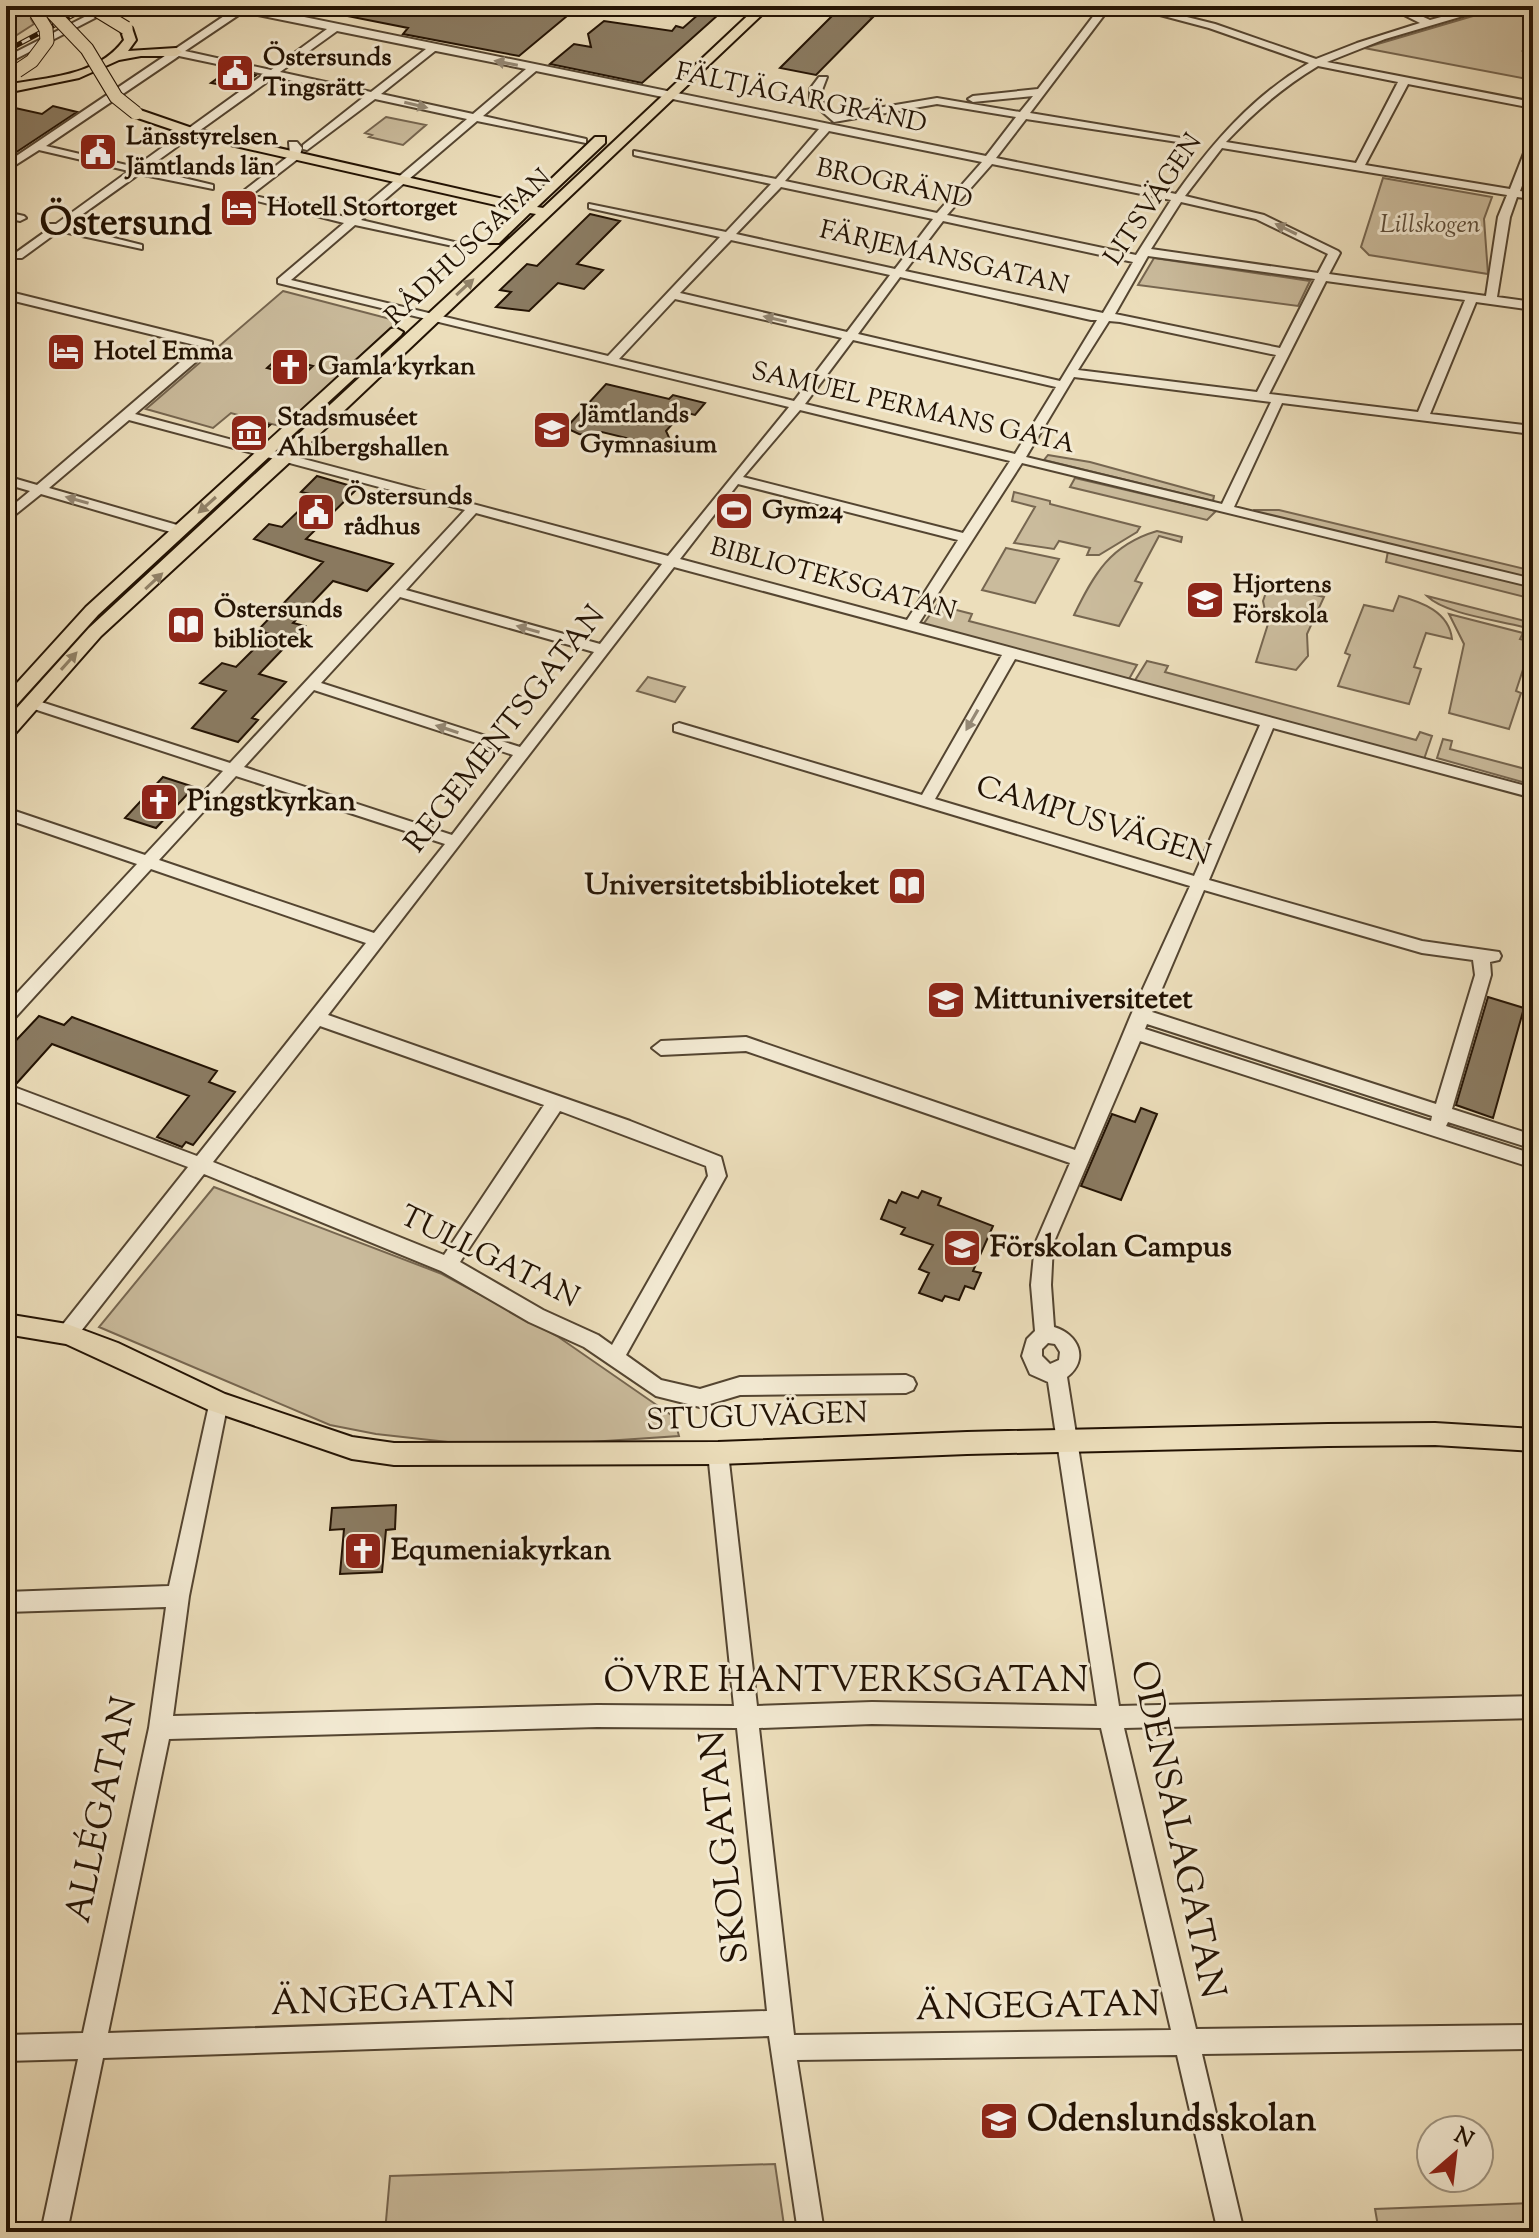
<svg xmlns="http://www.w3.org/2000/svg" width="1539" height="2238" font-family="'Sorts Mill Goudy',serif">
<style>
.green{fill:#cabb9c;stroke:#766650;stroke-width:2}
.building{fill:#8b7c63;stroke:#221203;stroke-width:2}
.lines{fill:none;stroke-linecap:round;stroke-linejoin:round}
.minor-casing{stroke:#544531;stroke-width:4}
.major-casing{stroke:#221203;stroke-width:4}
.minor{fill:#f3ead3;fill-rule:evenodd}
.major{fill:#ecdebb;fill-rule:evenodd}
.rail-casing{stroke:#221203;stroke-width:5}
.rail{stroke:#f3ead3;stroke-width:3;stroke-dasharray:9;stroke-linecap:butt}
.major-bridge-casing{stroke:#221203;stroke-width:15;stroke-linecap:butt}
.major-bridge{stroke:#ecdebb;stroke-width:13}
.oneway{fill:#958975}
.oneway2{fill:#918268}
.labels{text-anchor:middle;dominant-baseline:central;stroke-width:6;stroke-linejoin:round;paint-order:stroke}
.far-poi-label{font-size:26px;font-weight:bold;fill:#221203;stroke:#f3ead3;text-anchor:start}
.far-street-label{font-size:26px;fill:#221203;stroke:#f3ead3}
.far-park-label{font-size:26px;font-style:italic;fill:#5d4d39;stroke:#f3ead3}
.street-label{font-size:30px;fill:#221203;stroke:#f3ead3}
.poi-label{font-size:30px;font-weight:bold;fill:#221203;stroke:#f3ead3;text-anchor:start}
.near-street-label{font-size:36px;fill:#221203;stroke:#f3ead3}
.near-poi-label{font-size:36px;font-weight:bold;fill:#221203;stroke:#f3ead3;text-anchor:start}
.far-town-label{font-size:38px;font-weight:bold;fill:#221203;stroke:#f3ead3}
</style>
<rect width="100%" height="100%" fill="#ecdebb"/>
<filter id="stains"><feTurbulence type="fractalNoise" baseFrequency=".0025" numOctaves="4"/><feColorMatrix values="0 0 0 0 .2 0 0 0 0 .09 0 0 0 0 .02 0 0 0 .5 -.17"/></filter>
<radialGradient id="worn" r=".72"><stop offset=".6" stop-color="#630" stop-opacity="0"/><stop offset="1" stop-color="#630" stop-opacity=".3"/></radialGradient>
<path class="green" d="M6,6H56L31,19L34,24L6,42Z
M1507,6H1533V46L1523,51L1533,56V80L1364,48Z
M386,117L426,125L403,145L369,137L372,135L365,133Z
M1383,178L1492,197L1484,219L1488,274L1369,255L1361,247Z
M1154,258L1310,281L1298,306L1138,285Z
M283,291L398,321L283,427L231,413L213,428L146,409Z
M1048,455L1090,462L1214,496L1213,501L1044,460Z
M1075,478L1216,511L1207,520L1070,487Z
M1014,492L1050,501V504L1140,527L1137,532L1099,555H1087L1090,548L1059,541L1054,549L1014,543L1035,507L1012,501Z
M1254,510H1279L1533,571V580L1253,512Z
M1157,531L1182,537L1181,542L1159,536L1135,581L1142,583L1119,626L1074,615C1094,574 1110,545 1157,531Z
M1006,548L1059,559L1035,603L982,590Z
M1388,551L1533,586V599L1386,562Z
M1269,584L1324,597L1307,634L1308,656L1296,670L1256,662L1268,624L1263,601Z
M1399,596C1422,602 1449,612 1452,639L1426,633L1414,667L1421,669L1409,704L1338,686L1350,655L1345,653L1364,605L1393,611Z
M1427,596L1525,621L1523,627C1497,620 1445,614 1427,596Z
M937,605L972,614L969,621L1137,665L1129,679L922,626Z
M1449,614L1523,633L1520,639L1532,642L1516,691L1521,693L1509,729L1449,713L1464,644Z
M1147,661L1168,666L1165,672L1416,740L1420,732L1432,736L1423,762L1134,682Z
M648,677L685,687L675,702L637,691Z
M1443,739L1452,741L1450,749L1533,771V785L1437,758Z
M214,1187L442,1274L557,1336L674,1417L679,1436L502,1448L376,1434L330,1425L99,1327Z
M775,2164L785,2232H385L390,2176Z
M1533,2203V2232H1379L1375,2209Z"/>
<path class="building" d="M332,6H579L519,56L403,34L408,28L332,13Z
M708,6H728L642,83L550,64L574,44L591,47L588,34L604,21L672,31L676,26L683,28Z
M842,6H867L859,14L873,17L816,75L780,68Z
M229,70L256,75L238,88L211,83Z
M6,106L42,114L53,106L77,112L6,159Z
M590,214L620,221L577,264L603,270L584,289L558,283L529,311L496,307L511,292L500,290L527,264L537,266Z
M279,357L313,366L301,377L267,368Z
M606,384L669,399L673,395L705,403L695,415L683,412L666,431L672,444L663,447L602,432L595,437L579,434L566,428Z
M254,421L270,425L255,438L239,434Z
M317,476L358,488L306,539L393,564L367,591L333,581L293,623L305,626L259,674L286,682L252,718L258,720L238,742L192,728L226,691L200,683L222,663L236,667L269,634L258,630L323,562L254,539L269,524L282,527L315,495L301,492Z
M163,777L194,787L156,828L125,818Z
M1488,997L1524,1008L1493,1118L1456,1105Z
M39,1016L64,1025L72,1017L217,1071L209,1082L235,1092L193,1145L186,1142L182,1147L157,1137L189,1096L52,1044L17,1083L6,1079V1051Z
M1141,1108L1157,1114L1121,1200L1081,1186L1112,1114L1135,1122Z
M922,1191L941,1198L938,1205L993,1226L973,1271L981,1273L974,1289L965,1286L959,1300L945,1296L942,1301L919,1293L929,1273L919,1269L933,1245L901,1234L905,1228L881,1219L889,1200L896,1203L902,1192L918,1198Z
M396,1505L395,1529L386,1530L382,1572L340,1574L344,1529L330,1530L332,1508Z"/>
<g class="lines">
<defs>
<path id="minor" d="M106,6H118L6,64V57Z
M222,6H250L986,156L1016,117L937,104L834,122L810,101V89L819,77H827L819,98L836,115L937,98L1020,112L1033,96L973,102L968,99L973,96L1038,89L1101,6H1111L1030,113L1187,139L1192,142L1191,144L1026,119L996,158L1176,194C1213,142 1253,96 1309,63L1209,28L1126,6L1164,11L1153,6H1170L1175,14L1215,24L1316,59L1357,43L1420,23L1386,6H1399L1430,20L1482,6H1497L1385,39L1327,62L1533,102V108L1408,84L1365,165L1510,189L1528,143L1533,140V157L1520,191L1533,193V199L1517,197L1510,217L1497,297L1533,302V310L1476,302L1430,414L1533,426V434L1282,403L1234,507L1533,579V587L1022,463L919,623L1533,788V798L1273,728L1209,880L1422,941L1499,952L1501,956L1499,960L1490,962L1491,975L1452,1109L1533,1135V1149L1448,1122L1446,1126L1533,1154V1168L1140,1041L1053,1244L1051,1285L1054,1327C1078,1334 1090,1359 1067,1377L1119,1706L1533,1696V1718L1124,1728L1196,2029L1533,2025V2049L1202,2054L1244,2232H1218L1177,2055L797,2060L824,2232H798L769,2036L103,2058L67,2232H41L78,2059L6,2061V2035L83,2033L149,1728L166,1607L6,1612V1592L169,1586L211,1396L218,1393L225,1396L228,1402L189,1596L173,1716L597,1705L734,1706L708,1453L711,1446L718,1444L725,1446L728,1453L757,1706L872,1702L1097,1706L1048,1382L1030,1374L1022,1356L1027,1339L1035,1331L1031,1285L1035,1244L1070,1163L746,1051L661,1055L652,1048L661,1041L746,1037L1075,1150L1131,1015L1190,886L674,731V725L679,723L922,795L1002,655L674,567L328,1015L630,1121L721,1157L726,1176L626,1355L661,1380L700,1389L740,1377L906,1375L913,1378L916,1384L913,1390L906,1393L740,1395L700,1407L656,1396L584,1347L529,1322L441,1271L204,1174L74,1340L67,1342L60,1340L57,1334L60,1328L188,1167L6,1098V1084L197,1156L366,943L151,869L12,1021L6,1022V1005L137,864L6,819V808L145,855L223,771L28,707L26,704L33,699L38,701L230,763L465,510L129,420L49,488L184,527V533H174L41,494L6,522V511L30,491L6,484V476L37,485L199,346L6,299V291L212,342V348L135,414L668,556L789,407L278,283V279L344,223L237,196L290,155L289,142H297L302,148L299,158L251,195L350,218L467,119L375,99L307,150L303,149V145L365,96L274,77L146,169L213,185V189L139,174L66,226L142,245V249L59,231L22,258H14V254L49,229L45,226L47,224H56L129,171L39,150L6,171V163L233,10ZM243,12L327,29L271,70L185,51ZM337,31L426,49L371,92L280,72ZM435,51H436L526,69L473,114L381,94ZM179,56L264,74L135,167L46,146ZM1318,66L1398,82L1356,163L1226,142C1254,112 1283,87 1318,66ZM536,71L819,129L776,179L634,151V155L638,156L771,184L726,232L589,204V208L720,237L608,356L291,280L355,225L467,249V245L361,220L477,121L586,143V139L483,116ZM829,131L982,162L937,213L785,181ZM1222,148L1507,195L1498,217L1486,296L1329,274L1340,253L1338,251L1264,215L1185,196ZM992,164L1171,200L1136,255L947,215ZM781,187L933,219L895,269L736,234ZM1181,202L1256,219L1328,254L1318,273L1151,249ZM943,221L1133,262L1103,313L905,271ZM731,240L890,275L847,332L680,293ZM1148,256L1315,279L1280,348L1115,314ZM900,277L1091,320H1097L1060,381L858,334ZM1326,281L1465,300L1418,412L1269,394ZM675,299L842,338L794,401L619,359ZM1109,321L1120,322L1276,355L1257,392L1078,370ZM853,340L1056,387L1015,454L805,404ZM1074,377L1271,402L1222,504L1026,457ZM800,410L1010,461L963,533L743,477ZM738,484L958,540L907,620L680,559ZM476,513L662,564L600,644L406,590ZM400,597L594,652L520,747L321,683ZM1015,659L1260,725L1194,876L935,799ZM314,690L513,755L452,835L244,767ZM236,776L445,844L374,933L159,860ZM1204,890L1422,953L1473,960L1475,975L1436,1104L1152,1012ZM1147,1024L1432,1116L1431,1121L1145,1029ZM320,1026L544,1105L444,1255L213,1162ZM560,1111L706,1166L708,1176L612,1345L598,1335L543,1310L460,1262ZM1048,1343L1055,1344L1060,1352L1059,1360L1050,1364L1042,1356V1349ZM872,1724L1101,1728L1171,2030L794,2035L759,1728ZM597,1727L737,1728L767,2011L108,2033L169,1739Z
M6,212L24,216L26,218L20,221L6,218Z"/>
<path id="major" d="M758,6H771L291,461L101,636L13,736L6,738V720L89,628L536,214L530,213L499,243H489V237L518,210L191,136L132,116V110H140L195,129L525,204L595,137H605V143L537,207L543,208Z
M126,24L132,28L136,40L128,51L176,48L182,52L176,56H141L119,60L79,78L6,93V85C47,77 97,77 124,40L120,28Z
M396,328L403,332L401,335L98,615L12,710L6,712V695L86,607L391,329Z
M6,1314L67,1324L118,1343L225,1394L352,1437L394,1443L718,1442L967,1432L1328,1424L1435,1423L1533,1429V1451L1435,1445L1328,1446L967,1454L718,1464L394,1465L352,1459L209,1410L66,1344L6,1334Z"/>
</defs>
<use href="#minor" class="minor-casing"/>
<use href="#major" class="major-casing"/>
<use href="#minor" class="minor"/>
<use href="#major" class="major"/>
<defs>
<path id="rail" d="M6,51L90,6"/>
</defs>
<use href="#rail" class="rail-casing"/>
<use href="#rail" class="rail"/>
<defs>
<path id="major-bridge" d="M46,6L87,49L116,97L136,113
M90,6L126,28
M17,71L32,61L47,41L46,29L32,6"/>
</defs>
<use href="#major-bridge" class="major-bridge-casing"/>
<use href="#major-bridge" class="major-bridge"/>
</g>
<defs><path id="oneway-solid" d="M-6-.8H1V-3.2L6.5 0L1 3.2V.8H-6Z" transform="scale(2)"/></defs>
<g class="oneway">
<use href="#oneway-solid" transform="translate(506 63) rotate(-169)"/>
<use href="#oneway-solid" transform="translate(416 105) rotate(13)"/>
<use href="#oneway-solid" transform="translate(1286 229) rotate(-154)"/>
<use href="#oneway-solid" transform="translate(775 319) rotate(-167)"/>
<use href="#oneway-solid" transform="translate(77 500) rotate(-164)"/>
<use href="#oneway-solid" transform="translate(528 629) rotate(-164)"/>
<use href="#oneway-solid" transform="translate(972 720) rotate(120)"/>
<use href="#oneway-solid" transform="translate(447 729) rotate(-162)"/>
</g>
<g class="oneway2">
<use href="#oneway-solid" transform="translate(465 287) rotate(-43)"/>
<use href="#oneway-solid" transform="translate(207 505) rotate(138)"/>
<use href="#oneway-solid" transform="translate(154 581) rotate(-43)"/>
<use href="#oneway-solid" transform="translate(69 661) rotate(-48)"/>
</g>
<defs>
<symbol id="civic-square" viewBox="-11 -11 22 22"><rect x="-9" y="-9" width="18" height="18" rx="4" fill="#8f2418" stroke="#f3ead3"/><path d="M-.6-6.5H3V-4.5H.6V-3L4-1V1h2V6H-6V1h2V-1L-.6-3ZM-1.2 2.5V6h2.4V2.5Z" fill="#fff"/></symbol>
<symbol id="hotel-square" viewBox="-11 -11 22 22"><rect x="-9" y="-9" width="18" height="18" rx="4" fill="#8f2418" stroke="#f3ead3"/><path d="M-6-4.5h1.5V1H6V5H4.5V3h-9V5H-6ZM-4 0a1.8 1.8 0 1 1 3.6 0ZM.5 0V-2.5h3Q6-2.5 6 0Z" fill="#fff"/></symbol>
<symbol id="church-square" viewBox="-11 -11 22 22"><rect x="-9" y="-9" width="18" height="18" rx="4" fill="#8f2418" stroke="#f3ead3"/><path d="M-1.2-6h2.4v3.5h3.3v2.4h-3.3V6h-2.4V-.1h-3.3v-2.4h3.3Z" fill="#fff"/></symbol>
<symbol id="school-square" viewBox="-11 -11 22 22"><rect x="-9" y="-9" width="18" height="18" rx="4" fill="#8f2418" stroke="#f3ead3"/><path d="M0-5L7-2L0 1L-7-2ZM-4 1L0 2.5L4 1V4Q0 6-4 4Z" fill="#fff"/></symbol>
<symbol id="museum-square" viewBox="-11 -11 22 22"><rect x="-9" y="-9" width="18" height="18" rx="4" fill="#8f2418" stroke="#f3ead3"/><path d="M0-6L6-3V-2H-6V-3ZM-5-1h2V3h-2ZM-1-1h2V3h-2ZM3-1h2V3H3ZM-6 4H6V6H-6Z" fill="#fff"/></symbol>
<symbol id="stadium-square" viewBox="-11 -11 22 22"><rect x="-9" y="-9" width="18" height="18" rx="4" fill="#8f2418" stroke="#f3ead3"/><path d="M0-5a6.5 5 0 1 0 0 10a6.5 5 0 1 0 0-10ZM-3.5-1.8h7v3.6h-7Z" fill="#fff"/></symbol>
<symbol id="library-square" viewBox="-11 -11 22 22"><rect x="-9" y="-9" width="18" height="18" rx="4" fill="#8f2418" stroke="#f3ead3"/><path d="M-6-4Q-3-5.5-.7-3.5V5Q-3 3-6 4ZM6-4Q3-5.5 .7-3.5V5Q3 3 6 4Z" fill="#fff"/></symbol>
<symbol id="university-square" viewBox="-11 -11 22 22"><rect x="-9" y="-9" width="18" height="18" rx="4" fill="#8f2418" stroke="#f3ead3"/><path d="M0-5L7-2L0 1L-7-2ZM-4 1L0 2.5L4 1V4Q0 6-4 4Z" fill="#fff"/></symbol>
</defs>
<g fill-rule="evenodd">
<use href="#civic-square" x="213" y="51" width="44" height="44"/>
<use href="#civic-square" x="76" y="130" width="44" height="44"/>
<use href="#hotel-square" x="217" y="186" width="44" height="44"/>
<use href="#hotel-square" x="44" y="330" width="44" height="44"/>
<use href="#church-square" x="268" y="345" width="44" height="44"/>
<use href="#school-square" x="530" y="408" width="44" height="44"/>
<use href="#museum-square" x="227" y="411" width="44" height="44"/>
<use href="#stadium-square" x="712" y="489" width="44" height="44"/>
<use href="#civic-square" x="294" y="490" width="44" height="44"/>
<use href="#school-square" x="1183" y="578" width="44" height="44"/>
<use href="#library-square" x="164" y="603" width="44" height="44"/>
<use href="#church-square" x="137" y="780" width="44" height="44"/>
<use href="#library-square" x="885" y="864" width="44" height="44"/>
<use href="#university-square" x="924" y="978" width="44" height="44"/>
<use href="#school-square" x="940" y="1226" width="44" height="44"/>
<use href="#church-square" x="341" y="1529" width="44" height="44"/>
<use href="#school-square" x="977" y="2099" width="44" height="44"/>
</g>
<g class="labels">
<g class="far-poi-label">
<text x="263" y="58">Östersunds<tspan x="263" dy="30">Tingsrätt</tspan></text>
<text x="126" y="137">Länsstyrelsen<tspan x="126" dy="30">Jämtlands län</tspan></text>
<text x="267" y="208">Hotell Stortorget</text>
<text x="94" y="352">Hotel Emma</text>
<text x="318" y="367">Gamla kyrkan</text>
<text x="580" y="415">Jämtlands<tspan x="580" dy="30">Gymnasium</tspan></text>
<text x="277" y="418">Stadsmuséet<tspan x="277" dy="30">Ahlbergshallen</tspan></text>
<text x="344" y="497">Östersunds<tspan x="344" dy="30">rådhus</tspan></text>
<text x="762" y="511">Gym24</text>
<text x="1233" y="585">Hjortens<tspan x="1233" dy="30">Förskola</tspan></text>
<text x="214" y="610">Östersunds<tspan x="214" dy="30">bibliotek</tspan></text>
</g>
<g class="far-street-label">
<text transform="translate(801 99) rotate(12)">FÄLTJÄGARGRÄND</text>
<text transform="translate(894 185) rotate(12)">BROGRÄND</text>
<text transform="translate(1154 200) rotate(-56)">LITSVÄGEN</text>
<text transform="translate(469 248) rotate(-43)">RÅDHUSGATAN</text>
<text transform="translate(944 259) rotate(13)">FÄRJEMANSGATAN</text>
<text transform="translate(913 409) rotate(13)">SAMUEL PERMANS GATA</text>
<text transform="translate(833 580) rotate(15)">BIBLIOTEKSGATAN</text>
</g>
<g class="far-park-label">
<text x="1430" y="225">Lillskogen</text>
</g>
<g class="street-label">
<text transform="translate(506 730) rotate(-52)">REGEMENTSGATAN</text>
<text transform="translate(1093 822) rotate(17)">CAMPUSVÄGEN</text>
<text transform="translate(489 1258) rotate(26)">TULLGATAN</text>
<text transform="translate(757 1418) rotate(-2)">STUGUVÄGEN</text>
</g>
<g class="poi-label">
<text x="187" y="802">Pingstkyrkan</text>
<text x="879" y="886" text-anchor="end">Universitetsbiblioteket</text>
<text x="974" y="1000">Mittuniversitetet</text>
<text x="990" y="1248">Förskolan Campus</text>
<text x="391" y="1551">Equmeniakyrkan</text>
</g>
<g class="near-street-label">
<text x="846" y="1682">ÖVRE HANTVERKSGATAN</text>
<text transform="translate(103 1810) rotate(-78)">ALLÉGATAN</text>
<text transform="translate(1176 1830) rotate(78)">ODENSALAGATAN</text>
<text transform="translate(726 1847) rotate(-96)">SKOLGATAN</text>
<text transform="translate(393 2001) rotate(-2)">ÄNGEGATAN</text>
<text transform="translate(1038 2008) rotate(-1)">ÄNGEGATAN</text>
</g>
<g class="near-poi-label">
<text x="1027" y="2121">Odenslundsskolan</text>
</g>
<g class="far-town-label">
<text x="126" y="225">Östersund</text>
</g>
</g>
<rect width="1539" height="2238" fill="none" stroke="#ecdebb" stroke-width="32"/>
<rect x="8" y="8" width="1523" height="2222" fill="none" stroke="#221203" stroke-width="4"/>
<rect x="16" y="16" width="1507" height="2206" fill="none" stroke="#221203" stroke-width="2"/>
<g transform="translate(1455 2154) rotate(28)"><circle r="38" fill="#f3ead3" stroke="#9f9480" stroke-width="2"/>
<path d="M0-6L14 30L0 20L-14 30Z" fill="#8f2418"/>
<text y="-12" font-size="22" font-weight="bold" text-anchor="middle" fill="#221203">N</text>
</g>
<rect width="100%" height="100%" filter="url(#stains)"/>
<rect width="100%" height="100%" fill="url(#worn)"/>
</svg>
